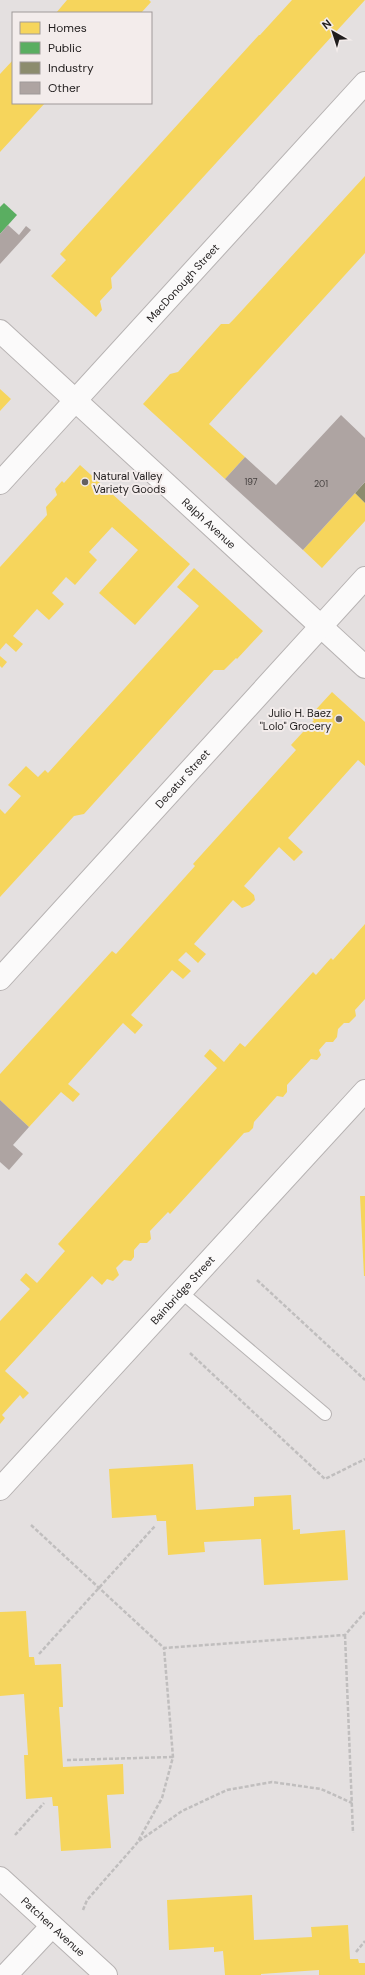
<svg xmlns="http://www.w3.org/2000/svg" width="365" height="1975" font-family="'DM Sans',sans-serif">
  <rect width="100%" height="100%" fill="#e4e0e0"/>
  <path fill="#f6d55c" d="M67,0h82l2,2 -10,11h-85z
    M292,0h73l-254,278 1,10 -12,13 2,9 -6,7 -45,-41 15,-16 -6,-6 199,-219h1z
    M13,60v43h32l-45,49v-78z
    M365,176v77l-156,171 36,33 -20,22 -82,-75 27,-30 8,-2 43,-48h8l5,-5z
    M0,389l11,10 -11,12z
    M80,465l110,99 -55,61 -36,-32 39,-43 -26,-23 -23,25 8,8 -22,25 -9,-8 -14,16 12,11 -15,16 -12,-11 -24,27 10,8 -7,8 -10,-9 -6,7v-83l47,-52 -1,-8 11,-12 -2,-6 7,-8 2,2z
    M355,493l10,10v18l-43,47 -19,-18z
    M194,568l69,63 -26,28 -1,-1 -12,12h-10l-130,144 -10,2 -74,81v-88l5,5 16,-18 -13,-11 18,-19 12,11 7,-7 3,3 135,-149 16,-18 -22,-19z
    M0,656l7,6 -5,6 -2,-2z
    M332,692l33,30v44l-7,-6 -70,78 15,14 -9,9 -15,-14 -35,39 10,9 1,5 -5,5 -8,3 -9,-8 -39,44 12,10 -8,9 -12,-11 -8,8 13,11 -8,8 -11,-9 -41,45 12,10 -8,9 -12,-11 -55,61 12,10 -7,8 -12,-10 -32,35 -29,-27v-26l112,-123 4,3 79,-88 -2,-2 103,-114 -5,-5 23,-25 -4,-4z
    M365,924v75l-10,11 1,6 -7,7h-5l-6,6 -1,8 -4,5h-7l-7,8 2,5 -4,5 -6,-1 -24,26v7l-4,5 -6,-1 -23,26 -1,6 -4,4 -5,1 -74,81 -2,-2 -18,19 1,8 -4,4h-7l-6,7v7l-3,4 -7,-1 -8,8 3,7 -6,6 -6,-2 -5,6 -10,-9 -87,95 24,22 -6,6 -3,-4 -18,20 3,3 -5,6v-103l30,-32 -10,-9 6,-7 11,10 28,-32 -7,-7 159,-176 -13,-12 6,-7 14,13 16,-19 5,4 68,-75 3,3 15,-17 2,2z
    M360,1196h5v80h-1z
    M193,1464l3,46 58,-4v-9l37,-2 2,35 7,-1v5l45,-4 3,50 -84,5 -3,-46 -57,3 1,10 -37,3 -2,-34h-9l-1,-6 -44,3 -3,-49z
    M26,1611l3,46h5l1,8 26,-1 2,43h-4l4,60 60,-3 1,30 -17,1 4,53 -50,3 -3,-45h-5l-1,-9 -26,2 -2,-44h4l-4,-61 -24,2v-84z
    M252,1895l2,45 58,-3 -1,-10 37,-2 2,34h8l1,4h6v12h-46v-5l-58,4v1h-36l-2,-24 -9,1v-5l-45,3 -2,-50z"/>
  <path fill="#5aae61" d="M4,203l13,12 -17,19v-27z"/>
  <path fill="#8c8c6e" d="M365,482v21l-10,-10z"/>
  <path fill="#aea4a2" d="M8,225l11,10 7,-9 5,4 -31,34v-30z
    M341,415l24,23v44l-62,68 -78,-71 20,-22 31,28z
    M0,1100l29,27 -16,18 10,9 -14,16 -9,-8z"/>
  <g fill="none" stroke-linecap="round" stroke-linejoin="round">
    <defs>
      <path id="service" d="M181,1292l144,122"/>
      <g id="minor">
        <path id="s1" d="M0,331l365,336"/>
        <path id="s2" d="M0,483l365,-400"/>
        <path id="s3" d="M0,979l365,-401"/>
        <path id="s4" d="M0,1489l365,-398"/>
        <path id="s5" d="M0,1878l106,97"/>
        <path d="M6,1975l46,-49"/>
      </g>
    </defs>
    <use href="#service" stroke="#b6b2b2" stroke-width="14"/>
    <use href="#minor" stroke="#b6b2b2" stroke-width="24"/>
    <path stroke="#c0bebe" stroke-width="2.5" stroke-dasharray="4 2" stroke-linecap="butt" d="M257,1280l108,100
      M190,1353l135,126 40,-20
      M31,1525l133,123 181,-13 20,-23
      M345,1635l8,198
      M39,1654l116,-128
      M67,1760l106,-3
      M15,1835l29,-32
      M139,1841l43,-30 45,-21 45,-8 49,7 31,14
      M83,1910l4,-10 50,-57 25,-45 11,-41 -9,-109
      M356,1952l9,-11"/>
    <use href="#service" stroke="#fbfafa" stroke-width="12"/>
    <use href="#minor" stroke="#fbfafa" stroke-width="22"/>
  </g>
  <g fill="#656161" stroke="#f3eceb" stroke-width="1.5">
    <circle cx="85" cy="482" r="4"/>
    <circle cx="339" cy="719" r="4"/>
  </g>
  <g text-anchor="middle" stroke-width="4" stroke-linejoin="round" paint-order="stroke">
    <g font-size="9" fill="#443f3e">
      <text x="251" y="485">197</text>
      <text x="321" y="487">201</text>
    </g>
    <g font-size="11" fill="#201d1d" stroke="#f3eceb">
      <text dy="4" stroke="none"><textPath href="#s2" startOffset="271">MacDonough Street</textPath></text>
      <text dy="4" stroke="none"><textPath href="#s1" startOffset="284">Ralph Avenue</textPath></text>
      <text dy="4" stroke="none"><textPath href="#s3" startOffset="271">Decatur Street</textPath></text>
      <text dy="4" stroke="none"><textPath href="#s4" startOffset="270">Bainbridge Street</textPath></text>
      <text dy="4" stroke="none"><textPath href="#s5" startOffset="72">Patchen Avenue</textPath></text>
    </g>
    <g font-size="11" fill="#201d1d" stroke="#f3eceb" text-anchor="start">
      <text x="93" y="480">Natural Valley<tspan x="93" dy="13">Variety Goods</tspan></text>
      <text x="331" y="717" text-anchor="end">Julio H. Baez<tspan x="331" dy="13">"Lolo" Grocery</tspan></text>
    </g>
  </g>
  <rect x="12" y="12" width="140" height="92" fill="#f3eceb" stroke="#9f9999"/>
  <rect x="20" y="22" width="20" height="12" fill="#f6d55c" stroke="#9f9999"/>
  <text x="48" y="32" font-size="12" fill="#201d1d">Homes</text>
  <rect x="20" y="42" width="20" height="12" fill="#5aae61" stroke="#9f9999"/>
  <text x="48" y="52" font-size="12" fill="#201d1d">Public</text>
  <rect x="20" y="62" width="20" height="12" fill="#8c8c6e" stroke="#9f9999"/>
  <text x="48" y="72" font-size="12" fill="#201d1d">Industry</text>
  <rect x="20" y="82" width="20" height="12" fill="#aea4a2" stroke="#9f9999"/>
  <text x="48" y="92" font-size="12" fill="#201d1d">Other</text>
  <g transform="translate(333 32) rotate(321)" stroke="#f3eceb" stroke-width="3" paint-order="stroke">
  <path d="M0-3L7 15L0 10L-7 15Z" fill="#201d1d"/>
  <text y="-6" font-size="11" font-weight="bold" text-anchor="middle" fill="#201d1d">N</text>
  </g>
</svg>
